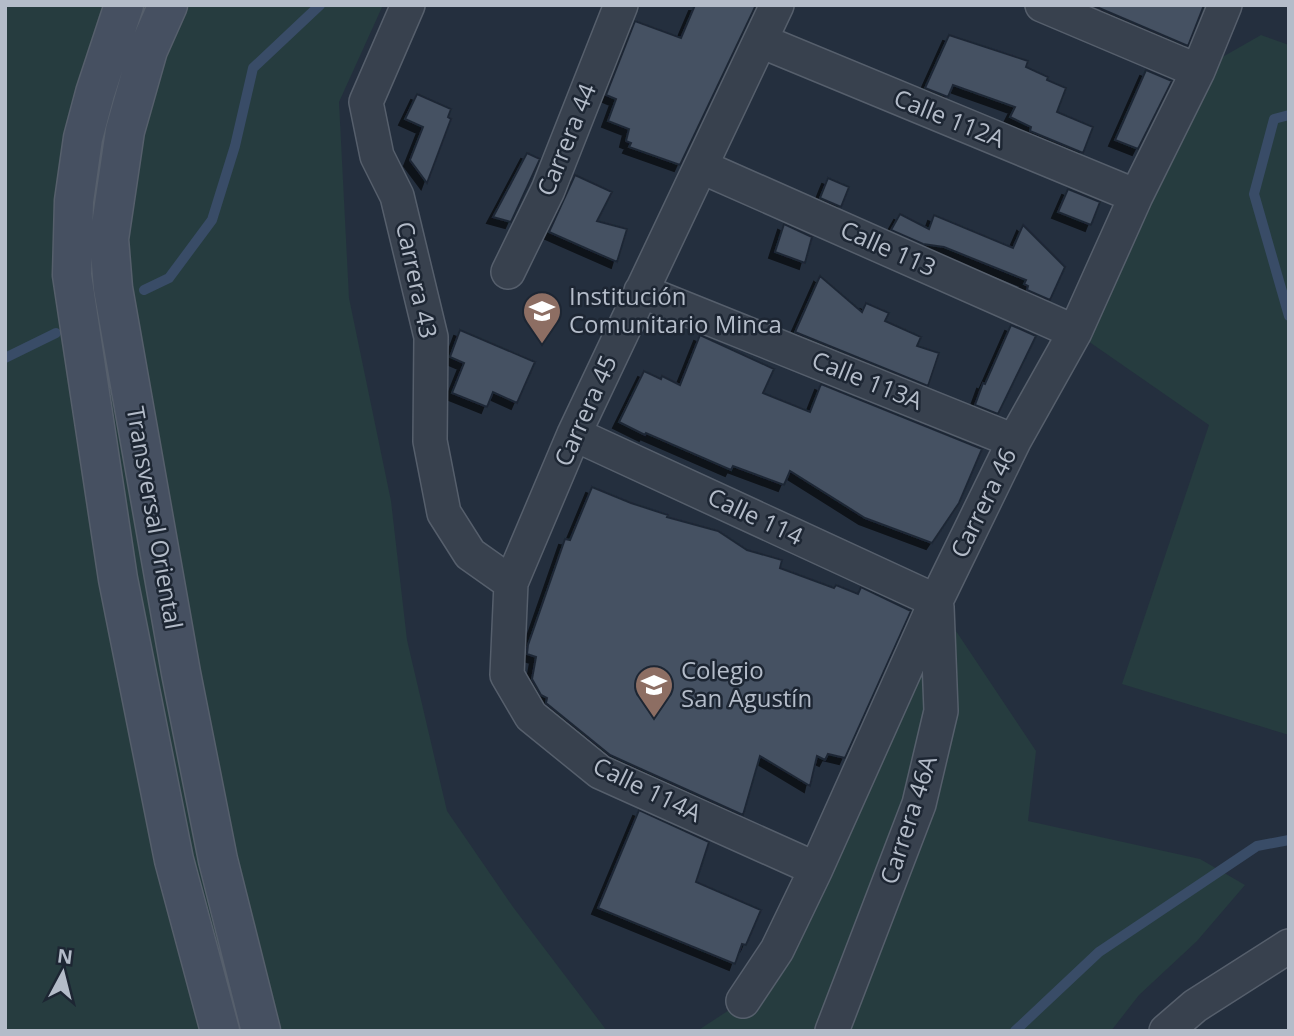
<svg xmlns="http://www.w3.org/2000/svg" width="1294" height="1036" font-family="'Open Sans',sans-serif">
  <defs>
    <filter id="shadow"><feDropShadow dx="-6" dy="6" stdDeviation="0" flood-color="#0009"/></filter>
  </defs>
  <rect width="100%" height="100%" fill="#242f3e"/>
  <path fill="#263c3f" d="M5,5h378l-44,97 10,196 42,203 16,139 40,171 66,96 94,124h-602z
    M1261,35l28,10v690l-167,-51 87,-259 -134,-93 123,-261z
    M936,601l100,150 -8,70 172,38 45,26 -48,56 -58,54 -28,36h-414l46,-30z"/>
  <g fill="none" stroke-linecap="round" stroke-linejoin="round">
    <path stroke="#394c67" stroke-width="10" d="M1289,115l-15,4 -20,75 35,122
      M144,290l25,-12 43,-58 23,-74 18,-78 67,-63
      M5,358l51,-25
      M1015,1031l84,-79 158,-106 32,-6"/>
  </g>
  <path fill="#455162" stroke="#1f2835" stroke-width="2" filter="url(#shadow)" d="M695,5h61l-76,160 -51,-18 2,-4 -5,-2 3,-12 -21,-8 8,-22 -10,-4 29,-74 46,17z
    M1092,5h112l-16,41z
    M949,35l79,26 -2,6 22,10 -1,3 19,8 -9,24 36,15 -10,26 -53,-22 1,-4 -21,-10 5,-10 -62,-22 -5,12 -23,-9z
    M1146,70l26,11 -34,68 -23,-9z
    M417,94l34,15 -3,8 3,2 -24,64 -17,-23 13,-33 -18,-8z
    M527,153l13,6 -29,63 -18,-5z
    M575,175l37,17 -15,29 30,8 -10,33 -68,-30z
    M828,178l21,9 -8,20 -21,-9z
    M1068,189l32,13 -9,23 -33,-13z
    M900,214l29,15 5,-14 79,33 10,-23 42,42 -15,33 -23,-10 1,-4 -4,-2 2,-4 -82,-33 -21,-3 -32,-14z
    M784,224l28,13 -7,26 -30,-11z
    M820,276l42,36 4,-9 23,10 -4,8 36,16 -4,9 22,7 -11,33 -133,-54z
    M1011,325l25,11 -38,78 -23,-9 8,-22 2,1z
    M460,330l75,32 -18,41 -24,-11 -6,15 -35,-14 12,-30 -14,-6z
    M700,335l74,34 -11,24 47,19 11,-28 161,65 -23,54 -27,40 -67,-25 -75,-47 -6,14 -51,-19 -2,4 -85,-37 -1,2 -26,-13 25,-51 17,8 1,-3 18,9z
    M592,487l39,16 37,12 -1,2 51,14 29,19 35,10 -2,8 54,20 2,-3 22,9 3,-7 50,24 -66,147 -17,-4 -3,6 -8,-4 -7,30 -50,-30 -17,59 -133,-60 -64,-52 1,-5 -6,-3 -9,-16 4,-22 -9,-3 1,-9 37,-106 5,1z
    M639,810l70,32 -13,40 65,28 -15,35 -4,-1 -7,20 -137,-56z"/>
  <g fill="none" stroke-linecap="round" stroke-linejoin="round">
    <defs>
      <path id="street" d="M408,5l-42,97 11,54 20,40 34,141 -1,104 14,72 26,41 41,29
        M777,5l-203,429 -63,149 -4,92 24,41 69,56 216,97
        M1042,5l156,66
        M761,41l375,155
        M702,167l373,165
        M508,272l40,-82 73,-185
        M641,291l373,150
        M574,434l362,167
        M743,1001l34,-51 39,-81 120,-268 78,-160 61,-109 61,-136 62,-125 27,-66
        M832,1031l87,-227 22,-93 -4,-104
        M1166,1031l29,-25 94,-60"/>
      <path id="secondary" d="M124,5l-29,88 -12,45 -9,63 -2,74 46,304 56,281 46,171
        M168,5l-20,45 -23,81 -16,108 4,49 68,385 37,187 43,171"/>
    </defs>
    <use href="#street" stroke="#565f6c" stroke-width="36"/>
    <use href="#secondary" stroke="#565f6c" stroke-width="41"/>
    <use href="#street" stroke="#38414e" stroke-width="33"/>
    <use href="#secondary" stroke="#465061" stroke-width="38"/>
  </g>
  <defs>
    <symbol id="school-pin" viewBox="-11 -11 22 30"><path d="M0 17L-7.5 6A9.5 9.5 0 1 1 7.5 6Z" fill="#8d6e63" stroke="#1d2633"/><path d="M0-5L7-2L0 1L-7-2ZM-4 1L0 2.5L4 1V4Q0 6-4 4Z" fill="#fff"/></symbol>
  </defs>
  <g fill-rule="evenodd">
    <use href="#school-pin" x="520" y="289" width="44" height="60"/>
    <use href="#school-pin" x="632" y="663" width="44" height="60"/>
  </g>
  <g text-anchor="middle" stroke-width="5" stroke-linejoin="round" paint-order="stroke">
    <g font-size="24" fill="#b4bcc9" stroke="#1d2633">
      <text transform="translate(949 119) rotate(22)" y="8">Calle 112A</text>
      <text transform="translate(567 140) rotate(-68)" y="8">Carrera 44</text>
      <text transform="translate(888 249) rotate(24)" y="8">Calle 113</text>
      <text transform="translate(416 280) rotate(78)" y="8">Carrera 43</text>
      <text transform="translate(867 381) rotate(22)" y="8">Calle 113A</text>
      <text transform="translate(586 411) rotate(-66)" y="8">Carrera 45</text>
      <text transform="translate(984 503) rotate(-64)" y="8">Carrera 46</text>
      <text transform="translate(755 517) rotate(25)" y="8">Calle 114</text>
      <text transform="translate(154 518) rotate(80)" y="8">Transversal Oriental</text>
      <text transform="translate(647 790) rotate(26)" y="8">Calle 114A</text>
      <text transform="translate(909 820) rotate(-72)" y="8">Carrera 46A</text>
    </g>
    <g font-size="24" fill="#b4bcc9" stroke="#1d2633" text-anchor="start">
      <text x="569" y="305">Institución<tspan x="569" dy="28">Comunitario Minca</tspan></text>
      <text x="681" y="679">Colegio<tspan x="681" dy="28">San Agustín</tspan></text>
    </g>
  </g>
  <rect width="1294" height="1036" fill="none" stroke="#b4bcc9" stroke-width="14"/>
  <g transform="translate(63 973) rotate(7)" stroke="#1d2633" stroke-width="5" paint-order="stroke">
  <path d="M0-5L12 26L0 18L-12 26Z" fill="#b4bcc9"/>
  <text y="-10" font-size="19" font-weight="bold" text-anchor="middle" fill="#b4bcc9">N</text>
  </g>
</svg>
